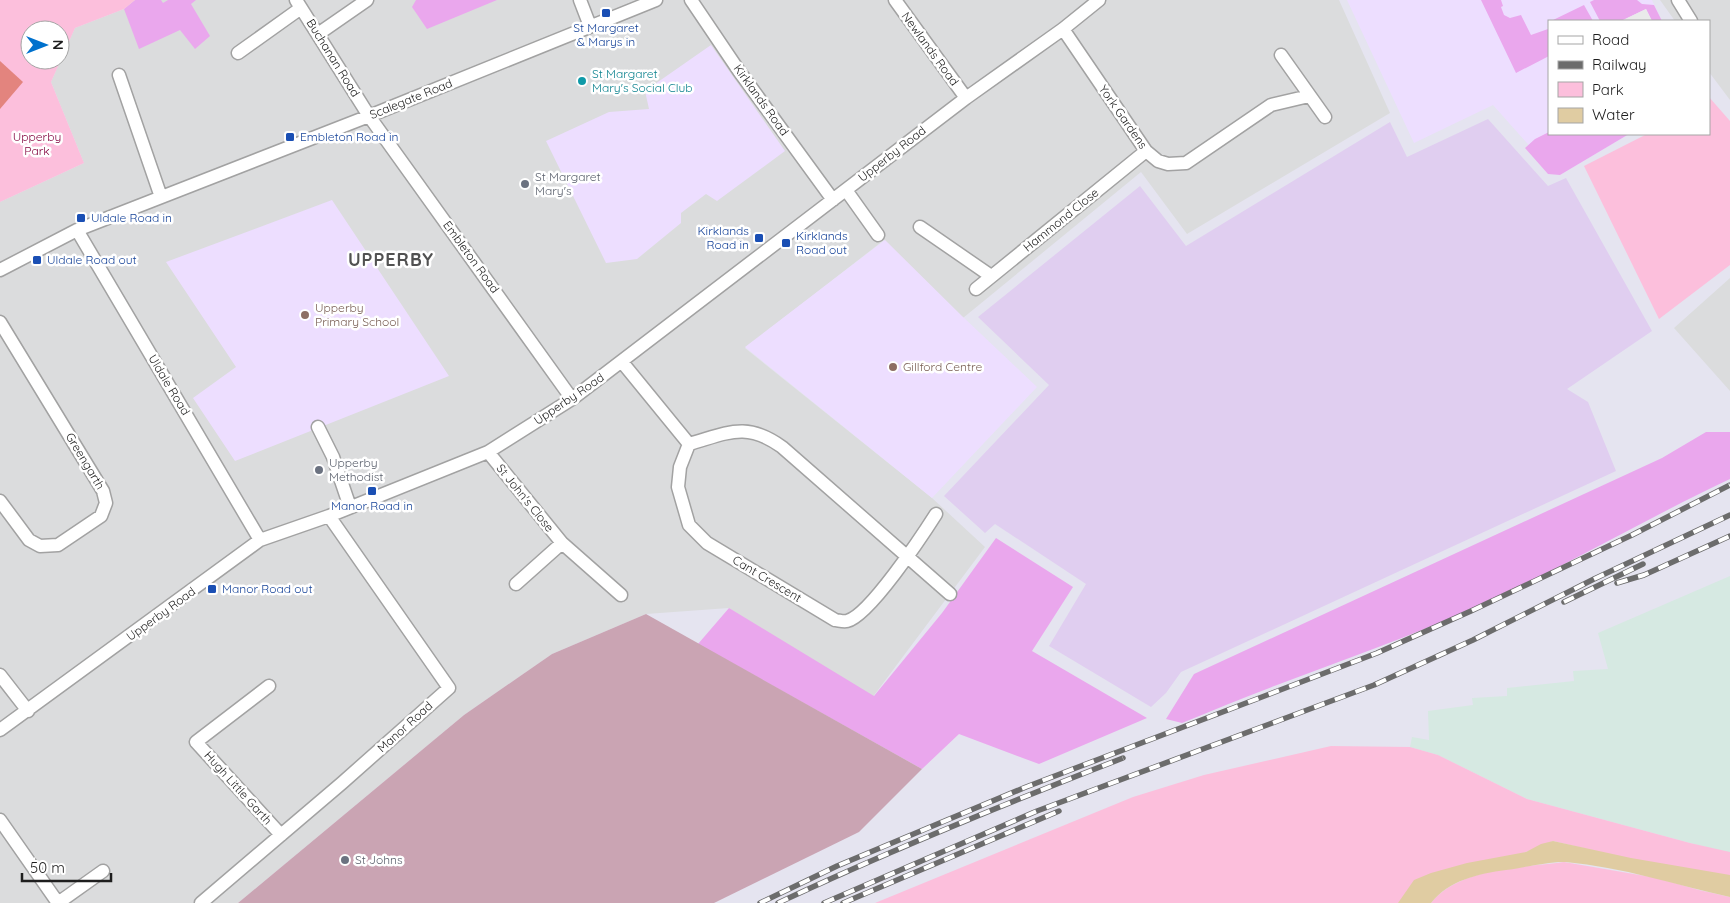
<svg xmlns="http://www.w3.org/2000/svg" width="1730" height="903" font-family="Quicksand,sans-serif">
  <rect width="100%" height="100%" fill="#e5e4f0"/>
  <path fill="#dbdcdd" d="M135,0h1204l51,113 -203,121 -46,-62 -178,146 -79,-78 -139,108 187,150 53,49 -119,159 -137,-98 -83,6 -94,40 -88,61 -226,188h-238v-701l84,-39 -33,-81 24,-54 49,-19z
    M1660,0h70v100l-21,-28v-51h-34z
    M1730,278v113l-56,-63z"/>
  <path fill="#d6e9e2" d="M1730,576v277l-40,-10 -163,-44 -89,-44 -28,-8 2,-10 17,3 -1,-29 45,-6 -1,-7 35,-2v-8l67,-7 -1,-10 35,-2 -10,-36z"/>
  <path fill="#eddeff" d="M1347,0h305l10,21h-113v113h80l-69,41 -8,-4 -59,-66 -79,38z
    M711,45l74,106 -68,50 -11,-7 -25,19v10l-44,36 -31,4 -60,-122 63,-29 40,-3 -4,-18z
    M332,200l117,176 -214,85 -42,-63 43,-31 -70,-105z
    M885,240l77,76 75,71 -105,111 -187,-151z"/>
  <path fill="#e0cef0" d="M1488,119l60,67 18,-8 86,153 -85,58 21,13 28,69 -435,201 -15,21 -15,14 -102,-61 37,-62 -91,-60 -10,9 -41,-37 105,-111 -71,-68 162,-131 46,60 204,-124 17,35z"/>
  <path fill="#eaa7ed" d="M135,0h26l2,3 5,-3h28l-5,4 19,32 -15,13 -15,-19 -41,19 -15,-40z
    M416,0h81l-70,29 -15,-22z
    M1481,0h20l2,6 -2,1 3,8 6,3 11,-3 10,20 17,-6 1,27 -33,17z
    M1594,0h43l5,4 12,1 8,16h-10l-6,-12 -25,12h-21l-10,-19z
    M1584,5l9,16h-42z
    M1549,132v2h80l-69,41 -12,-1 -23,-26 10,-9z
    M1706,432h24v47c-87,41 -169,90 -256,129 -65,29 -131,52 -197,77 -32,12 -64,25 -95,38l-16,-4 28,-45 468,-216z
    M996,538l77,49 -41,64 115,67 -108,46 -80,-30 -37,35 -224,-125 31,-36 145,88 68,-83z"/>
  <path fill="#caa4b3" d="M646,614l276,155 -63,63 -145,71h-476l226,-188 88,-61z"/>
  <path fill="#fcbfdc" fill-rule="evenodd" d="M0,0h135l-11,9 -49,19 -24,54 33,81 -84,39zM30,30h30v30h-30z
    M1709,97l21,24v144l-71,54 -75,-153 63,-32h62z
    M1331,746l79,1 28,8 89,44 163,44 40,9v30l-177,-41 -153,62h-525l258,-106 71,-22z
    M1564,862l93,16 42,12 31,7v6h-299c29,-36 91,-35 133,-41z"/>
  <path fill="#e3847e" d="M0,61l23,21 -23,27z"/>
  <path fill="#eaeaea" d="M1646,9l6,12h-31z"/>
  <path fill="#e0cca2" d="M1553,841l78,17 99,17v22c-54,-12 -108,-30 -164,-35 -16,-1 -43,6 -60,8 -28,4 -57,10 -75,33h-33l16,-23 17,-7 36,-10 59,-11 15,-8z"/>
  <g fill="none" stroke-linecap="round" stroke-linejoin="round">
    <defs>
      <path id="minor" d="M296,0l73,116 203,283
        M580,0l10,26
        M691,0l48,71 94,129
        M895,0l71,98
        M1678,0l13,21
        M1063,29l83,122 12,10 10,3 18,-1 85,-58 38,-9
        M318,34l49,-34
        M238,53l63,-45
        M1281,55l44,62
        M119,75l42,122
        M846,190l32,45
        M920,227l71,49
        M77,230l183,310
        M0,270l77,-40 292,-114 287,-116
        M976,289l170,-138
        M0,322l103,169 3,12 -5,13 -43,29 -18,1 -11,-6 -29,-39
        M622,362l67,82
        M318,427l15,30 17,50
        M689,444l-9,23 -2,20 11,38 18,18 128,77c3,0 8,2 12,1 22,-5 75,-85 89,-107
        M689,444c39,-11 57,-23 93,3l168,147
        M488,452l74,91 59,52
        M516,584l46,-41
        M0,675l28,36
        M269,686l-73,56 85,93
        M0,730l260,-190 69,-24 159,-64 84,-53 394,-301 97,-69 36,-29
        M0,820l58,83
        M58,903l45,-32
        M201,903l141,-120 107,-95 -120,-172"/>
    </defs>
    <use href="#minor" stroke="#a2a2a2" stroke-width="15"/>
    <use href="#minor" stroke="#fff" stroke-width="12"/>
    <defs>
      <path id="rail" d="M1617,583l27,-8 86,-39
        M1564,602l79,-38
        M760,903l77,-37 189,-79 351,-134 94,-42 161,-76 98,-50
        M778,903c113,-53 229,-100 345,-145
        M824,903l213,-92 337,-126 99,-45 121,-61 136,-64
        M843,903l216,-92"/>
    </defs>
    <use href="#rail" stroke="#6c6c6c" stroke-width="5.5"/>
    <use href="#rail" stroke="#fff" stroke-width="4" stroke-dasharray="11" stroke-linecap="butt"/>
  </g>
  <g fill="#1a4fb4" stroke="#fff" stroke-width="2">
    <rect x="601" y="8" width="10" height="10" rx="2.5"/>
    <rect x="285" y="132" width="10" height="10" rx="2.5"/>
    <rect x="76" y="213" width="10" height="10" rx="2.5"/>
    <rect x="754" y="233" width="10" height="10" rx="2.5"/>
    <rect x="781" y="238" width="10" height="10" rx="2.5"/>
    <rect x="32" y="255" width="10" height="10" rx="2.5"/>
    <rect x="367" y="486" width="10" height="10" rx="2.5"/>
    <rect x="207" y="584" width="10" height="10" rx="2.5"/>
  </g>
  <circle fill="#0f9aa8" stroke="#fff" stroke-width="2" cx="582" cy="81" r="5"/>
  <g fill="#6b7280" stroke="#fff" stroke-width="2">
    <circle cx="525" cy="184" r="5"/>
    <circle cx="319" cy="470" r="5"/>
    <circle cx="345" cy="860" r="5"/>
  </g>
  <g fill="#8d6e63" stroke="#fff" stroke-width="2">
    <circle cx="305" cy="315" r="5"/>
    <circle cx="893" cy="367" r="5"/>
  </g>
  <g text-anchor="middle" stroke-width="5" stroke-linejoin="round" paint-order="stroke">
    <g font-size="12" fill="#164399" stroke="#fff" text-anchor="start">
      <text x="606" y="32" text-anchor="middle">St Margaret<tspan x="606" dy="14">&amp; Marys in</tspan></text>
      <text x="300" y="141">Embleton Road in</text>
      <text x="91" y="222">Uldale Road in</text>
      <text x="749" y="235" text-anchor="end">Kirklands<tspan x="749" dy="14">Road in</tspan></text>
      <text x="796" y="240">Kirklands<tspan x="796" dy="14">Road out</tspan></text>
      <text x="47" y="264">Uldale Road out</text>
      <text x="372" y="510" text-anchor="middle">Manor Road in</text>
      <text x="222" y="593">Manor Road out</text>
    </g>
    <g font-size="12" fill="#1e1e1e" stroke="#fff">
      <text transform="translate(930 49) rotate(54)" y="4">Newlands Road</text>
      <text transform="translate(333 58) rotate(58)" y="4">Buchanan Road</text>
      <text transform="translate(411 99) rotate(-22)" y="4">Scalegate Road</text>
      <text transform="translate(761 100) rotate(54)" y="4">Kirklands Road</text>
      <text transform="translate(1123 117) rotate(55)" y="4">York Gardens</text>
      <text transform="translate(892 154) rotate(-38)" y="4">Upperby Road</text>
      <text transform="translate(1061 220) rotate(-39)" y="4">Hammond Close</text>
      <text transform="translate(471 257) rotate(54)" y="4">Embleton Road</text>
      <text transform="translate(169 385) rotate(59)" y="4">Uldale Road</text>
      <text transform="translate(569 399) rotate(-34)" y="4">Upperby Road</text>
      <text transform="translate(85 461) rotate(59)" y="4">Greengarth</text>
      <text transform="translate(525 498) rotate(51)" y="4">St John's Close</text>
      <text transform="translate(767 579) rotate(31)" y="4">Cant Crescent</text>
      <text transform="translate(161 614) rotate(-36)" y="4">Upperby Road</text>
      <text transform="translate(405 727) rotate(-42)" y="4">Manor Road</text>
      <text transform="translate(238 788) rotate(48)" y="4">Hugh Little Garth</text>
    </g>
    <g font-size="12" fill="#0d838f" stroke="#fff" text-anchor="start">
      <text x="592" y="78">St Margaret<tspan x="592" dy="14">Mary's Social Club</tspan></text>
    </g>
    <g font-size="12" fill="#830640" stroke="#fff">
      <text x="37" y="141">Upperby<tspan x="37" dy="14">Park</tspan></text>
    </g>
    <g font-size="12" fill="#5b616d" stroke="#fff" text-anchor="start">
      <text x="535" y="181">St Margaret<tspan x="535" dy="14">Mary's</tspan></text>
      <text x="329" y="467">Upperby<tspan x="329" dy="14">Methodist</tspan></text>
      <text x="355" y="864">St Johns</text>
    </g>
    <g font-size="12" fill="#785e54" stroke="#fff" text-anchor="start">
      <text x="315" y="312">Upperby<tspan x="315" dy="14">Primary School</tspan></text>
      <text x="903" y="371">Gillford Centre</text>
    </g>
    <g font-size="18" font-weight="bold" letter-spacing="1" fill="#515151" stroke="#fff">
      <text x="391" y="266">UPPERBY</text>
    </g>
  </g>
  <rect x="1548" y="20" width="162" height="115" fill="#ffffff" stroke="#a5a5a5"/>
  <rect x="1558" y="36" width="25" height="8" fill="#ffffff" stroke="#a5a5a5"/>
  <text x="1592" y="45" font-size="15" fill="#1e1e1e">Road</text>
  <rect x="1558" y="61" width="25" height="8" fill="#6c6c6c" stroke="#a5a5a5"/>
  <text x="1592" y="70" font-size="15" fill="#1e1e1e">Railway</text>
  <rect x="1558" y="82" width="25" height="15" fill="#fcbfdc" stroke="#a5a5a5"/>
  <text x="1592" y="95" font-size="15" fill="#1e1e1e">Park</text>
  <rect x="1558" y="108" width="25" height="15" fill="#e0cca2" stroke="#a5a5a5"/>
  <text x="1592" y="120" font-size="15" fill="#1e1e1e">Water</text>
  <g transform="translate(45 45) rotate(90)"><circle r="24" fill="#ffffff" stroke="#a5a5a5"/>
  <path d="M0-4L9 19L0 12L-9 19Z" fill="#0071cd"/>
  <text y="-8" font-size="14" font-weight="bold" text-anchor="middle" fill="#1e1e1e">N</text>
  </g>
  <path d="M22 873v8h89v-8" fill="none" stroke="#1e1e1e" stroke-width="2.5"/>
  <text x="30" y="873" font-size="15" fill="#1e1e1e" stroke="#ffffff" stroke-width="4" paint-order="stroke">50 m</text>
</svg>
